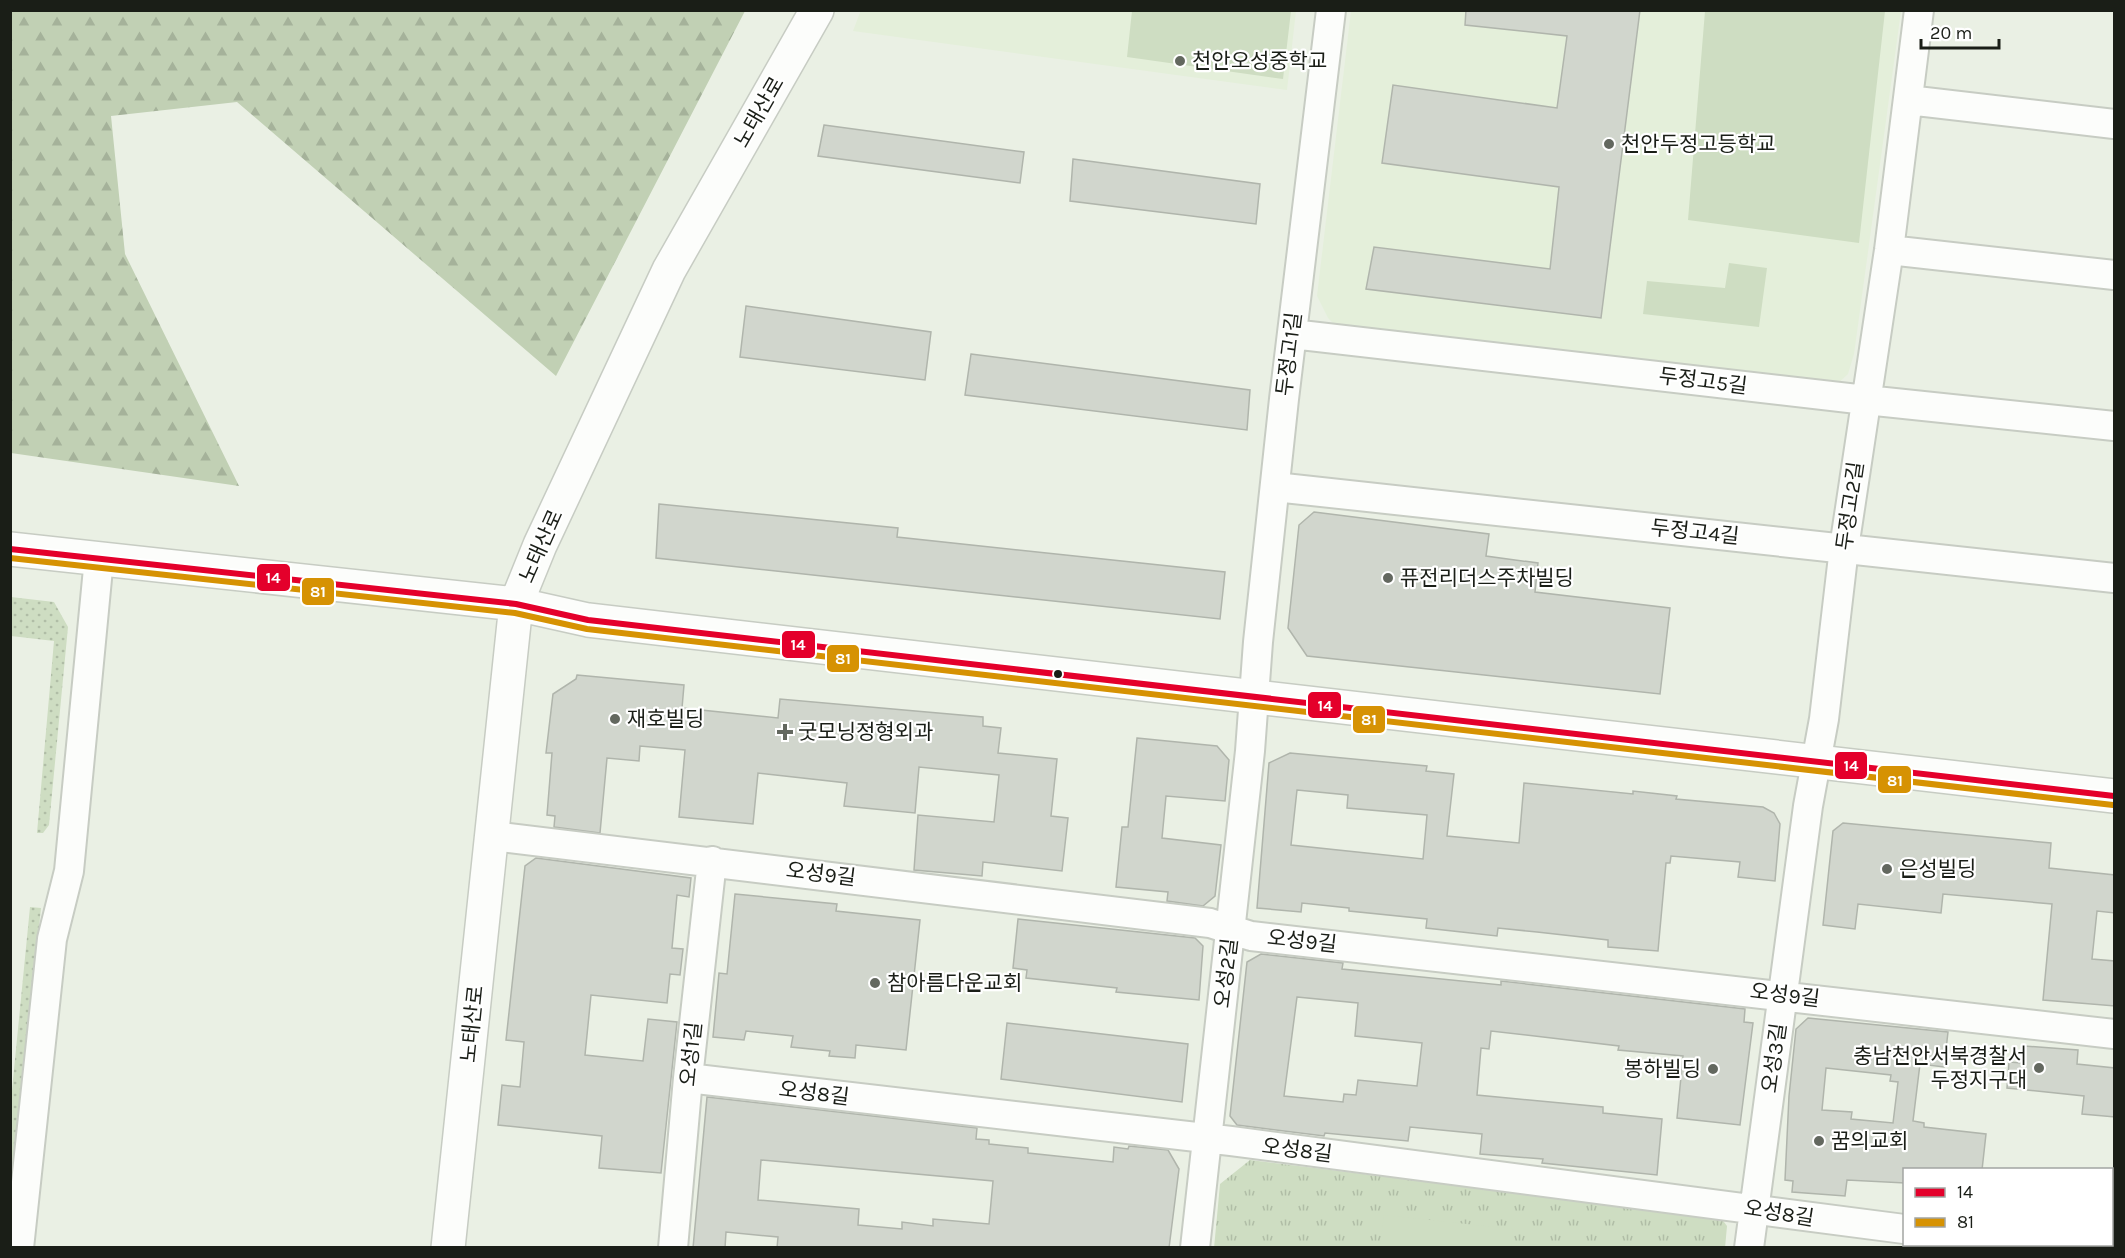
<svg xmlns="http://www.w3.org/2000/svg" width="2125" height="1258" font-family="Karla,'Noto Sans KR',sans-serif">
  <defs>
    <pattern id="grass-dots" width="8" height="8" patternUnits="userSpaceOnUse" patternTransform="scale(1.5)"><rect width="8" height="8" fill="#ceddc2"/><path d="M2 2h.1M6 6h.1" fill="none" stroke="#b0bda6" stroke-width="1.8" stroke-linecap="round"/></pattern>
    <pattern id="forest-firs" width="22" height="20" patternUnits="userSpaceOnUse" patternTransform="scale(1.5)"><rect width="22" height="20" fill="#c1d0b4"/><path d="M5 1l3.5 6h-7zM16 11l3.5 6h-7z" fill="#a5b29a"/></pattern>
    <pattern id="park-tufts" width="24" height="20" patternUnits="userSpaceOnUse" patternTransform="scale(1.5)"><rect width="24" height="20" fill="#ceddc2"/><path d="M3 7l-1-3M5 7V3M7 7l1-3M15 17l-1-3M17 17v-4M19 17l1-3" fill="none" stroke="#b0bda6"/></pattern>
  </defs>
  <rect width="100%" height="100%" fill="#eaf0e4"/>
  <path fill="#e4efda" d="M861,10l435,1 -9,79 -434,-59z
    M1351,11h550l-47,343 -6,20 -14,13 -493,-56 -13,-13 -11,-22z"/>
  <path fill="url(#grass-dots)" d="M11,597l43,5 14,25 -19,198 -6,8h-6l17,-192 -43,-5z
    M30,907l11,1 -30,291v-99z"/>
  <path fill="url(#forest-firs)" d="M11,10h734v1l-189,365 -319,-274 -126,14 14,138 114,232 -228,-33z"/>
  <path fill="url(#park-tufts)" d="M1250,1160l471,58 6,8 -2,22h-511l6,-64z"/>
  <path fill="#ceddc2" d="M1132,11h159l-8,68 -156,-22z
    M1705,11h180l-26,232 -171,-23z
    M1729,263l38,5 -8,59 -116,-13 4,-33 78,7z
    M1384,1215l129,14 -2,18h-131z"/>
  <path fill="#d1d6cd" stroke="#b0b5ac" stroke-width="1.5" fill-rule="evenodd" d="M1466,10h174l-39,308 -235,-29 8,-42 176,22 9,-82 -177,-24 11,-78 164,23 10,-72 -102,-11z
    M824,125l200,27 -4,31 -202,-27z
    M1073,159l187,25 -4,40 -186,-23z
    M746,306l185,26 -6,48 -185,-23z
    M971,354l279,36 -3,40 -282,-35z
    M659,504l239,24 -1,9 328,35 -5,47 -564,-61z
    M1314,512l175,22 -3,22 52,7 -3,29 135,16 -10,86 -353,-38 -19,-28 11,-103z
    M577,675l107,10 -2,23 96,10 2,-19 203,18v9l18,2 -3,25 59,6 -6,57 17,2 -6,53 -79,-9 -1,14 -68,-6 4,-55 76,7 5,-47 -80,-8 -4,46 -71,-7 3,-23 -89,-10 -5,51 -74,-7 6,-67 -45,-4 -1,15 -32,-3 -7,75 -46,-6 1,-11 -8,-1 5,-62h-6l7,-59 23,-15z
    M1137,738l80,8 12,14 -4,41 -59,-5 -4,42 59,7 -6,51 -12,10 -36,-5 1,-9 -52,-5 6,-60h6z
    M1290,753l137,13 -1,5 28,3 -7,62 72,7 5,-60 109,11v-3l44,5 -1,3 87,8 11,6 6,11 -5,57 -37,-4 2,-15 -69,-6 -1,7h-4l-8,88 -50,-4v-7l-71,-8 -39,-4 -1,8 -71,-8 1,-9 -78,-8v-3l-47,-5 -1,9 -44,-4 12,-145zM1297,790l51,5 -1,13 80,7 -4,44 -132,-14z
    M1843,823l208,20 -2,25 66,7v38l-18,-2 -5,48 23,2v45l-72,-6 9,-96 -109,-10 -2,19 -83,-9 -3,25 -32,-4 10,-94z
    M536,858l155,20 -2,19 -12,-2 -5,53 11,1 -3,26 -10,-1 -3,29 -76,-8 -6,60 58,6 5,-42 29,3 -16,151 -62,-5 3,-32 -104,-11 4,-40 18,2 4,-45 -18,-2 19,-174z
    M735,894l102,10 -1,7 84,9 -14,130 -50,-5 -1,13 -26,-2 1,-5 -39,-4 2,-11 -47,-5 -2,9 -31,-3 6,-64 8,1z
    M1018,919l177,19 8,8 -4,54 -83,-8 1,-4 -91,-10 1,-8 -14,-2z
    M1261,954l82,9 -1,6 159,16v-4l244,28 -1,13 9,1 -13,102 -63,-7 6,-62 -65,-6 1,-4 -128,-15 -2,18 -8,-1 -4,47 126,12v6l59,6 -5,56 -115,-12 1,-4 -63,-5 2,-20 -72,-7 -2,14 -83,-8 -1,3 -87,-11 -7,-9 17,-154zM1297,997l61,6 -3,33 67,7 -5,43 -59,-6 -2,15 -12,-1 -1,8 -59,-6z
    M1808,1018l140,14 -4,35 -24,-3 -7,57 11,2v4l62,7 -4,36h-77v13l-58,-3 -2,16 -53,-4 1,-11 -8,-1 4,-84 7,-67zM1826,1068l65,7 -1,6 8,1 -5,41 -42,-4 1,-7 -30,-2z
    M1007,1023l181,21 -6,58 -181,-23z
    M2024,1046l54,4 -1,14 38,4v49l-33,-3 2,-18 -77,-8 2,-26 13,1z
    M707,1097l270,31 -1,11 13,1v4l39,4v5l85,9 1,-15 14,2 1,-3 39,4 11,19 -10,79h-392l1,-11 -52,-5 -1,16h-32zM761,1160l232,21 -4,43 -56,-5v7l-31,-4v7l-44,-4 1,-16 -101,-9z"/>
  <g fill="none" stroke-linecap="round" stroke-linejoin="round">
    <defs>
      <path id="street" d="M1908,100l206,24
        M1889,250l225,25
        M1292,334l574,66 248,26
        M1275,487l839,91
        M492,836l718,87 41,13 863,98
        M688,1078l543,63 673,88
        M2033,1244l26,4
        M19,1248l33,-309 17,-68 30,-313
        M673,1248l15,-170 24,-217
        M1195,1248l55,-497 8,-109 26,-243 47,-389
        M1749,1248l59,-442 16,-87 20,-171 45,-298 30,-240"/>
      <path id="secondary" d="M10,549l506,55 72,16 1526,176
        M448,1248l68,-644 24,-59 129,-275 148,-260"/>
    </defs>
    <use href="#street" stroke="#c7ccc3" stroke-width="32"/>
    <use href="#secondary" stroke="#c7ccc3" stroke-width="36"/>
    <use href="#street" stroke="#fcfdfb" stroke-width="28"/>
    <use href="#secondary" stroke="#fcfdfb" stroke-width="33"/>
    <defs>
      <path id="bus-1" d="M10,549l506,55 72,16 1526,176"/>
      <path id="bus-2" d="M10,558l505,55 72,16 1526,176"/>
    </defs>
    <use href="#bus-1" stroke="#fff" stroke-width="10"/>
    <use href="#bus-2" stroke="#fff" stroke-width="10"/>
    <use href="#bus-1" stroke="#e4002b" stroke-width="6"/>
    <use href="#bus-2" stroke="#d69203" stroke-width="6"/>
  </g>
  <g fill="#63685f" stroke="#fff" stroke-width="2">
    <circle cx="1180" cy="61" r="6"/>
    <circle cx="1609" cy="144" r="6"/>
    <circle cx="1388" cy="578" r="6"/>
    <circle cx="615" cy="719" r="6"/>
    <path d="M782 723h6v6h6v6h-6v6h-6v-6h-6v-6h6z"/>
    <circle cx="1887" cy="869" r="6"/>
    <circle cx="875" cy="983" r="6"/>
    <circle cx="2039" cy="1068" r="6"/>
    <circle cx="1713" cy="1069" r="6"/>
    <circle cx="1819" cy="1141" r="6"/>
  </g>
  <circle fill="#1a1e17" stroke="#fff" stroke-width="2" cx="1058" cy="674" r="5"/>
  <g text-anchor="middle" stroke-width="4.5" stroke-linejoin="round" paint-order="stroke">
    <g font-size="21" fill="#1a1e17" stroke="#fff" text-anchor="start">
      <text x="1192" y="68">천안오성중학교</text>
      <text x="1621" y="151">천안두정고등학교</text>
      <text x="1400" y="585">퓨전리더스주차빌딩</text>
      <text x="627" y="726">재호빌딩</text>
      <text x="798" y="739">굿모닝정형외과</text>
      <text x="1899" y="876">은성빌딩</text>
      <text x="887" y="990">참아름다운교회</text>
      <text x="2027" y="1063" text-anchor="end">충남천안서북경찰서<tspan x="2027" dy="24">두정지구대</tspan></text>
      <text x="1701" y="1076" text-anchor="end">봉하빌딩</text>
      <text x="1831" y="1148">꿈의교회</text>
    </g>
    <g font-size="21" fill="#1a1e17" stroke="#fff">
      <text transform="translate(759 112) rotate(-60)" y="7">노태산로</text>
      <text transform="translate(1289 354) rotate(-83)" y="7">두정고1길</text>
      <text transform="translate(1703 381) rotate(7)" y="7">두정고5길</text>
      <text transform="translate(1850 506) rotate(-82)" y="7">두정고2길</text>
      <text transform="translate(1695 532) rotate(6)" y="7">두정고4길</text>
      <text transform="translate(541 546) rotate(-66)" y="7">노태산로</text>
      <text transform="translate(821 874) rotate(7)" y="7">오성9길</text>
      <text transform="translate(1302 941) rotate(6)" y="7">오성9길</text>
      <text transform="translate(1226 973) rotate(-83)" y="7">오성2길</text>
      <text transform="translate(1785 995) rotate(7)" y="7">오성9길</text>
      <text transform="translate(472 1024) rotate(-84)" y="7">노태산로</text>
      <text transform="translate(691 1054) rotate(-84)" y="7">오성1길</text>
      <text transform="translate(1774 1058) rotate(-82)" y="7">오성3길</text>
      <text transform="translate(814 1093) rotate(7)" y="7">오성8길</text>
      <text transform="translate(1297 1150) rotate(7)" y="7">오성8길</text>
      <text transform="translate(1779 1213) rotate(9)" y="7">오성8길</text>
    </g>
  </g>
  <g stroke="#fff" stroke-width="2">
    <rect x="256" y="563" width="35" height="29" rx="6" fill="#e4002b"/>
    <rect x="301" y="577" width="34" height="29" rx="6" fill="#d69203"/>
    <rect x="781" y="630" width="35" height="29" rx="6" fill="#e4002b"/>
    <rect x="826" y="644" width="34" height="29" rx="6" fill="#d69203"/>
    <rect x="1307" y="691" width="35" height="28" rx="6" fill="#e4002b"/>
    <rect x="1352" y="705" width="34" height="29" rx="6" fill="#d69203"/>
    <rect x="1834" y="751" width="34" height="29" rx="6" fill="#e4002b"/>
    <rect x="1877" y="765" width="35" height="29" rx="6" fill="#d69203"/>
  </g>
  <g font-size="16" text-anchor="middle" font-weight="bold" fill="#fff">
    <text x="273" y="583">14</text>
    <text x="318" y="597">81</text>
    <text x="798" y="650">14</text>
    <text x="843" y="664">81</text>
    <text x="1325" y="711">14</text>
    <text x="1369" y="725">81</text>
    <text x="1851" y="771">14</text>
    <text x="1895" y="786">81</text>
  </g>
  <rect width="2125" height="1258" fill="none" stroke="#1a1e17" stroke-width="24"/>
  <rect x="1903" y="1168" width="210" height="78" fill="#ffffff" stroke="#a3a5a2" stroke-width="1.5"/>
  <rect x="1915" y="1188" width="30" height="9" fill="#e4002b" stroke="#a3a5a2" stroke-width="1.5"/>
  <text x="1957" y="1198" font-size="18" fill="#1a1e17">14</text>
  <rect x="1915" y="1218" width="30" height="9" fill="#d69203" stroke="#a3a5a2" stroke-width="1.5"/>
  <text x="1957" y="1228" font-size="18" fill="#1a1e17">81</text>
  <path d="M1921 39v9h78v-9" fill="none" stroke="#1a1e17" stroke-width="3"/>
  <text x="1930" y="39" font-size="18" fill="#1a1e17" stroke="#ffffff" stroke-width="4.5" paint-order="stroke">20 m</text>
</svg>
